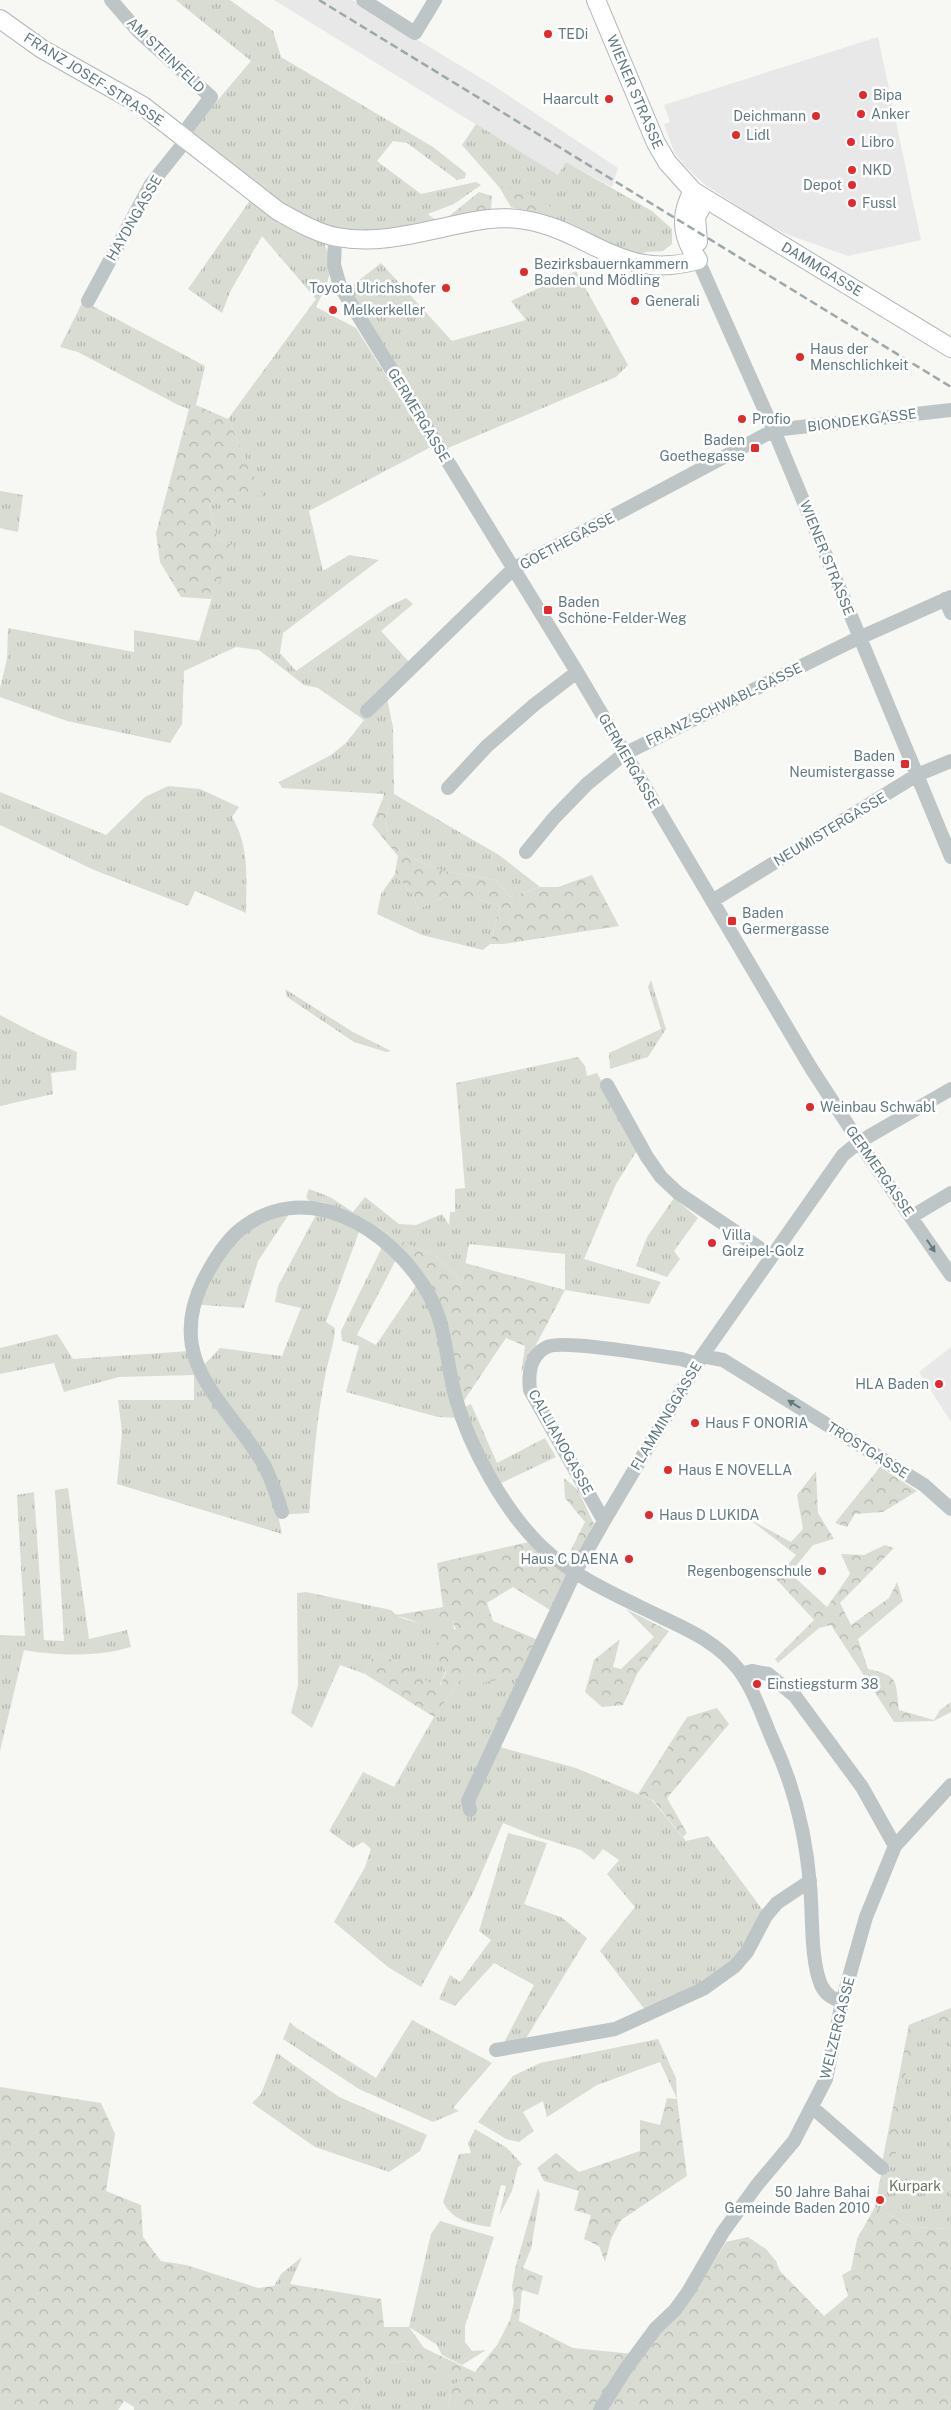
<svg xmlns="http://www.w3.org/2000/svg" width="951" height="2410" font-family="'Public Sans',sans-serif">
  <defs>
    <pattern id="grass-tufts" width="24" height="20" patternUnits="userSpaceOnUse" patternTransform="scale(1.25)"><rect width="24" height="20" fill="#d9dcd3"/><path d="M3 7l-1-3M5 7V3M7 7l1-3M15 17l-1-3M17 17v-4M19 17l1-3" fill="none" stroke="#b3b7b0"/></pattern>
    <pattern id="forest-crowns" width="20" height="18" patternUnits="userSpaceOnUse" patternTransform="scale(1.25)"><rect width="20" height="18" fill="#d9dcd3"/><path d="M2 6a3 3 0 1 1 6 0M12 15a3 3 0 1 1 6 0" fill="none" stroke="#b3b7b0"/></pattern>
  </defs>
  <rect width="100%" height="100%" fill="#f7f7f4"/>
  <path fill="#e8e8e8" d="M274,0h78l142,86 124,82 -6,19 -46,-25 -8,13z
    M878,37l43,203 -73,16 -62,-22 -24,-12 -58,-38 -19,-18 -11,-14 -10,-28 6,-2 -6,-17z
    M951,1347v75l-32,-50z"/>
  <path fill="url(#grass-tufts)" d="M176,0h54l43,31 8,26 152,90 33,26 -1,5 -8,2 -50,-37 -14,-2 -16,20 44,33 55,-12 5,3 -27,19 -26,10 11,9c-28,2 -59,9 -88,8 -56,-3 -118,-64 -162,-97l62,-73z
    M476,124l82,51 8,-13 86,49 20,18v15l-9,7 -16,1 -16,4 -75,-33 -38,-36h-19l-37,-42z
    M251,199l72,41c13,31 6,40 -7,67l40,21 75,119 -122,64 14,60 26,-16 30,5 -96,73 -3,20 16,18 93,-65 17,-8 7,6 -32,27 29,32 -25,26 8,38 1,67 105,61 41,32 -30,10 -15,-17 -56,-10 -36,-16 -14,-17 -4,-15 5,-19 -7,-5 1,-4 -102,-6 -3,-6 52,-27 15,-12 18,-23 -46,-32 -14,-3 -45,-35 -23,-3 -52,24 -2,53 -12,19 -103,-22 -67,-24v-9l7,-29 1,-31 126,24v-22l65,11 16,-54 22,-40 -20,-8 -8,-35 9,-9h44l-34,-76 88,-120 -54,-63 -32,56 -8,21 -34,-24z
    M381,263l71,78 74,-21 -15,-19 65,-30 52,94 -12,12 -168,71 -100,-159z
    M83,301l122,65 -9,39 -7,4 -11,-4 -100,-53 -18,-5z
    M0,491l23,4 -5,37 -18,-4z
    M168,786l32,3 39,18 -7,10c18,29 14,63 14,96l-51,-22 -7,15 -94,-36 -94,-45v-33l106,43 39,-38z
    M395,874l17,20 6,15 28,-13 33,4 21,6 -10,38 -7,6 -61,-15 -45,-21 4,-20z
    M651,980l15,49 -18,28 -38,12 -1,-16 52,-24 -13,-42z
    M285,989l68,43 38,19 -5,1 -32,-10 -67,-45z
    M0,1015l38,20 39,17 -1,18 -25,3 2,21 -53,12z
    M578,1057l7,9 2,10 10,-3 41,76 -22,35 -32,75 77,23 -12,22 -84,-14v-36l-96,-10 -7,38 -25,-25 -37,-17 -26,-15 -2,1 -49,-24h-13l-4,-5 3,-8 21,8 23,15 12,-15 34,27 17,1 26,-11 7,11 1,-13h5v-23l10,-1 -9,-105z
    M674,1198l24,20 -24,33 6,8 -13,18 -31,-11 11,-29z
    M297,1202l-39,59 -14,47 -54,-4 15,-39 66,-57z
    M317,1213l43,16 -34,93 9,6c-1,17 -7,32 -10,49 -9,45 -12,91 -16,136l-31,2 4,19 -165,-50 5,-52 -4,-32h76v-25l-75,2 -55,15 -10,-29 -54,11v-26l57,-14 16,25 117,-8 13,15 17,-18 62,8 19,-48 -26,-6 3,-16z
    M386,1239l14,13 -43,83 19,10 46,-68 37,141 -21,-1 -92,-25 13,-46 -17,-5 -1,-10z
    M471,1404l26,59 48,-25 11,19 -57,27 -21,-37 -13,-40z
    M68,1488l21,151 38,-9 4,17c-33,10 -73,9 -107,3l-24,101v-116l25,1 -8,-141 17,-3 10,148 20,1 -9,-151z
    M306,1592l85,18c17,17 39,13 61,10 7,17 -5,50 -13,67l-31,-14 -10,-11 -24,-9 -9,21 -25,-9 -28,63 -21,-15 7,-28 -1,-92z
    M467,1670l54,5 -21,72 76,21 76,32 34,41 22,-5 56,76 -30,52 -85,51 -49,-64 35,-44 -28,-33 12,-14 -16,-11 -9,11 -13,-10 -43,-13 -35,-14 -30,70 -52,94 -33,-20 -54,-45 31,-55 6,-18 -8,-7 -10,6 -24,-17 34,-59 31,15 40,-70z
    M508,1833l39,10 -23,61 37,13 26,21 -62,102 -27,14 36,-69 -40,-22 -39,43 -16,-7 11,-24 10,7 31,-42 -12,-9z
    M951,2008v221l-39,-2 -37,-20 34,-182z
    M412,2020l80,43 -39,45 6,3 -26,11 -74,-33 -76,-50 7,-17 5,5 81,51z
    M658,2039l18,39 1,21 -17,-37 -63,23 -50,32 -4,-16 -20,11 11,19 -15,11 -13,-3 -28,-17 35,-46 27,-13z
    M277,2053l62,44 88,38 -7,16 -31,21 -74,-25 -63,-44 9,-9z
    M475,2129l32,19 15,16 -4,3 -6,24 -13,25 7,-30 -5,-1 -11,42c-19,-3 -37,-6 -47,-25l16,-48 12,-1 -3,-10z
    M538,2188l2,6 -9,55 -8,19 -7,-3z
    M440,2221l54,16 -29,89v16l7,9 14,-1 -24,15 -20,-10 -5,-10 -28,-18 22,-93z
    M302,2257l-12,27 -16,2 7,-12z
    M410,2361l52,19 -13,7 1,23h-99l24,-46z"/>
  <path fill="url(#forest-crowns)" d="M499,187h19l33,20 5,16 -45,-16z
    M479,192l13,4 -1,13 -43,8z
    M196,405l32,14 35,77 -15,-1 -9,15 -21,-15 -9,9 8,35 20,8 -26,52 -30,-2 -21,-35 -4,-29 33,-124z
    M383,798l7,5 -5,19 4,15 14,17 36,16 56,10 15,17 30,-10h18l34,-12 27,51 -116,18h-13l10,-38 -21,-6 -17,17 -3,-19 -13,-2 -28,13 -6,-15 -17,-20 3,-18 -26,-31z
    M374,1225l26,15 37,17 25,25 3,-19 100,27 -44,83 4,-27 -19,-8 -43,64 -24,-100 -67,-76z
    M880,1467l37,24 -34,21 -28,2 -8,13 -12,-4z
    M816,1471l2,42 16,26 -21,6 -23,28 37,34 23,-33 -9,-20 23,1 21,-10 9,3 -54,55 11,22 38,-27 8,-16 6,19 -45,38 10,30c32,7 27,11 31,41l35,10 6,-10 11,-8v10l-17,9 -40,1 -63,-97 -12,3 -41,35 -3,-4 39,-39 -38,-41 20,-24 -47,-36 42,23 12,-13 -6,-34z
    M564,1478l14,12 16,34 -18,34 -7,-4 16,-32 -20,-24z
    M529,1542l41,28 -20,40 -37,-23 -26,16 6,18 45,19 -17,35 -39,8 -15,-13 -33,47 -69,-43 9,-21 24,9 8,-4 2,15 32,13 6,-14 -12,-15 8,-23 14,-5 -4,-8 -30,3 -26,-9 47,-8 -6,-44z
    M626,1609l43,22 -32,43 -14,31 -21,2 -17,-15 9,-32 26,-21 -7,28 8,2 33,-32z
    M717,1708l12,16 -62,74 20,35 -4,4 -30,-37 -15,-6 49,-77z
    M951,2008v12l-35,14 -11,42 -11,92 -12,-5 27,-138z
    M0,2087l101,16 14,31 -9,57 35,14 2,32 18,24 25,4 72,23 32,-4 91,15 3,28h25l15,21 51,24 22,-27 13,-25 4,-18 -2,-16 4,-21 27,11 -5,19 -16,-5 -3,31 54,27 61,6 57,-54 35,-58 22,-5 18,12 10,12 4,10 44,45 24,-20 -6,-21 9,-5 6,-31 18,-32 37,20 39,2v181h-501l-1,-23 12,-7 -51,-19 -35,3 -24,46h-217v-3l-10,-6 -6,9h-118z
    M667,2098l10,1 10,77 -66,44 -10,19 -6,23 -6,-16 -15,-7 7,-24 -17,-5 5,-19 -35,-10 -7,-13 19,-15 23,19 61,-21v-31l20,5z"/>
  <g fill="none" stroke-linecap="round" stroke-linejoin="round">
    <defs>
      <path id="major" d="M596,0l60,143 11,19 26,29 258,157
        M0,19l42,30 101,57 135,105c18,10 38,22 59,26 36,7 73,-2 109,-10 27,-6 52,-12 79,-7 66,11 96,62 173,40
        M693,191c-14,24 -11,47 5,69
        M698,242l-2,-25 10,-18"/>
    </defs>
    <use href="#major" stroke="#afb7b9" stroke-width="20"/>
    <path stroke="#bec5c7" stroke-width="14" d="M111,0l27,31 73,66 -29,38
      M363,0l52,33 20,-33
      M335,237l-1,28 6,21 237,386 234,396 48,74 92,133
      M698,260l80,180 173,417
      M88,301l63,-117 36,-45
      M945,599l6,14
      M367,711l146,-142 239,-127 22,-12 177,-20
      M448,788l39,-42 47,-41 43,-33
      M526,852l28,-34 33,-34 37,-30 226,-112 101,-45
      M712,901l205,-126 34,-14
      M607,1085l40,72 14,20 17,16 92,62
      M911,1217l40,-24
      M702,1356l21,4 201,125 27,24
      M282,1512c-5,-16 -10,-32 -18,-47 -35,-62 -101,-101 -61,-184 9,-17 18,-33 32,-47 67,-61 157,-6 194,61 18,32 17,69 27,104 14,49 48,111 85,147 32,31 77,50 116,69 32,15 60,27 82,55 15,20 24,48 34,71 21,45 33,95 37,144 3,30 0,73 11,100 5,10 11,13 21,17
      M604,1521l-74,-131c-2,-16 0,-35 17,-43 17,-8 110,9 134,12l16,5
      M742,1674l10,-3 16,3 27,22 67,91 33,59
      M470,1810l-2,-9 107,-229 29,-51 98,-165 141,-201 16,-13 92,-53
      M496,2050l119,-21 88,-40 32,-23 12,-14 19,-36 11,-13 33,-22
      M813,2108l69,60
      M600,2410l25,-40 31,-42 19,-18 13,-18 35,-60 34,-47 37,-44 32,-62 16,-77 24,-85 29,-71 56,-61"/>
    <use href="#major" stroke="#fff" stroke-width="18"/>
    <path stroke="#9da8ab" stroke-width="2.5" stroke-dasharray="8 4" stroke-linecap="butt" d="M319,0l632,387"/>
  </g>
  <defs><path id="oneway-solid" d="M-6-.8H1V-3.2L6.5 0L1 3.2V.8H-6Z" transform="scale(1.25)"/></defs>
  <g fill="#627a7f">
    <use href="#oneway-solid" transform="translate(931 1246) rotate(56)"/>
    <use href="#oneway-solid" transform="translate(794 1404) rotate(-148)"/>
  </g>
  <g fill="#e3292c" stroke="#fff" stroke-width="2">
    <circle cx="548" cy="34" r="5"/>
    <circle cx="863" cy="95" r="5"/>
    <circle cx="609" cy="99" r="5"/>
    <circle cx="861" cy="114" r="5"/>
    <circle cx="816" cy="116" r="5"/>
    <circle cx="736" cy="135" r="5"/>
    <circle cx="851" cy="142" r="5"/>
    <circle cx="852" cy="170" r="5"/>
    <circle cx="852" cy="185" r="5"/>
    <circle cx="852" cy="203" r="5"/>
    <circle cx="524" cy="272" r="5"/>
    <circle cx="446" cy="288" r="5"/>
    <circle cx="635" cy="301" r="5"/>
    <circle cx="333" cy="310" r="5"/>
    <circle cx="800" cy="357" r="5"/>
    <circle cx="742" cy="419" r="5"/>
    <rect x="750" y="443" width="10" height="10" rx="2.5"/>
    <rect x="543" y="605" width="10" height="10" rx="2.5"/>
    <rect x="900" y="759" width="10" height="10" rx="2.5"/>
    <rect x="727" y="916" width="10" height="10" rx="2.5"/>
    <circle cx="810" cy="1107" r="5"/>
    <circle cx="712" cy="1243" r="5"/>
    <circle cx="939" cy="1384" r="5"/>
    <circle cx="695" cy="1423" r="5"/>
    <circle cx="668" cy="1470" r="5"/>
    <circle cx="649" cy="1515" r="5"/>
    <circle cx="629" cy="1559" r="5"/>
    <circle cx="822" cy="1571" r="5"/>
    <circle cx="757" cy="1684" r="5"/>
    <circle cx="880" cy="2200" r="5"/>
  </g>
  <g text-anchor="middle" stroke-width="5" stroke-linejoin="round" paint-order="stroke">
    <g font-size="14" fill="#627a7f" stroke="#fff" text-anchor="start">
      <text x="558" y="39">TEDi</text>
      <text x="873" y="100">Bipa</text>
      <text x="599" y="104" text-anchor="end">Haarcult</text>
      <text x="871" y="119">Anker</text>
      <text x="806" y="121" text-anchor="end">Deichmann</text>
      <text x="746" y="140">Lidl</text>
      <text x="861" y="147">Libro</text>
      <text x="862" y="175">NKD</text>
      <text x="842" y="190" text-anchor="end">Depot</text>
      <text x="862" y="208">Fussl</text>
      <text x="534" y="269">Bezirksbauernkammern<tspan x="534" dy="16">Baden und Mödling</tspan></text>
      <text x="436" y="293" text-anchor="end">Toyota Ulrichshofer</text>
      <text x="645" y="306">Generali</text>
      <text x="343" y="315">Melkerkeller</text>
      <text x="810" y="354">Haus der<tspan x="810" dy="16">Menschlichkeit</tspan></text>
      <text x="752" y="424">Profio</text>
      <text x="745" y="445" text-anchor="end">Baden<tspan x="745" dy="16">Goethegasse</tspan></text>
      <text x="558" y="607">Baden<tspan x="558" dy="16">Schöne-Felder-Weg</tspan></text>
      <text x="895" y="761" text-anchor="end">Baden<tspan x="895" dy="16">Neumistergasse</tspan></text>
      <text x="742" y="918">Baden<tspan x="742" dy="16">Germergasse</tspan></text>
      <text x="820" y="1112">Weinbau Schwabl</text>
      <text x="722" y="1240">Villa<tspan x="722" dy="16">Greipel-Golz</tspan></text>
      <text x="929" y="1389" text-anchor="end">HLA Baden</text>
      <text x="705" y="1428">Haus F ONORIA</text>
      <text x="678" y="1475">Haus E NOVELLA</text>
      <text x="659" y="1520">Haus D LUKIDA</text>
      <text x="619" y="1564" text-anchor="end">Haus C DAENA</text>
      <text x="812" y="1576" text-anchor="end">Regenbogenschule</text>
      <text x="767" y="1689">Einstiegsturm 38</text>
      <text x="870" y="2197" text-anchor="end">50 Jahre Bahai<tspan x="870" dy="16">Gemeinde Baden 2010</tspan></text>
    </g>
    <g font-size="14" fill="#627a7f" stroke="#fff">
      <text transform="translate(166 55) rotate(44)" y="5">AM STEINFELD</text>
      <text transform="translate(94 79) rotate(32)" y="5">FRANZ JOSEF-STRASSE</text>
      <text transform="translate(635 92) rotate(67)" y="5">WIENER STRASSE</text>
      <text transform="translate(134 218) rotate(-60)" y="5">HAYDNGASSE</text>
      <text transform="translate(822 269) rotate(31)" y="5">DAMMGASSE</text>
      <text transform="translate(419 415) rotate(59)" y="5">GERMERGASSE</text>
      <text transform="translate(862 420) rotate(-7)" y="5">BIONDEKGASSE</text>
      <text transform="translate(567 541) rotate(-28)" y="5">GOETHEGASSE</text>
      <text transform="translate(827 558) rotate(68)" y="5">WIENER STRASSE</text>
      <text transform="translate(724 704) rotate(-26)" y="5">FRANZ SCHWABL-GASSE</text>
      <text transform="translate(629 761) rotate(60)" y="5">GERMERGASSE</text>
      <text transform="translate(830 829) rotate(-31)" y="5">NEUMISTERGASSE</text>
      <text transform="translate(880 1171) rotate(55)" y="5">GERMERGASSE</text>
      <text transform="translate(666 1416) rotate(-59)" y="5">FLAMMINGGASSE</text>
      <text transform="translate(561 1442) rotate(61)" y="5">CALLIANOGASSE</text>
      <text transform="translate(868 1450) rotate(32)" y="5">TROSTGASSE</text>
      <text transform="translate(837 2028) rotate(-76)" y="5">WELZERGASSE</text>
    </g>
    <g font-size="14" fill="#6b7761" stroke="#fff">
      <text x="915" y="2191">Kurpark</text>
    </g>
  </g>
</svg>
